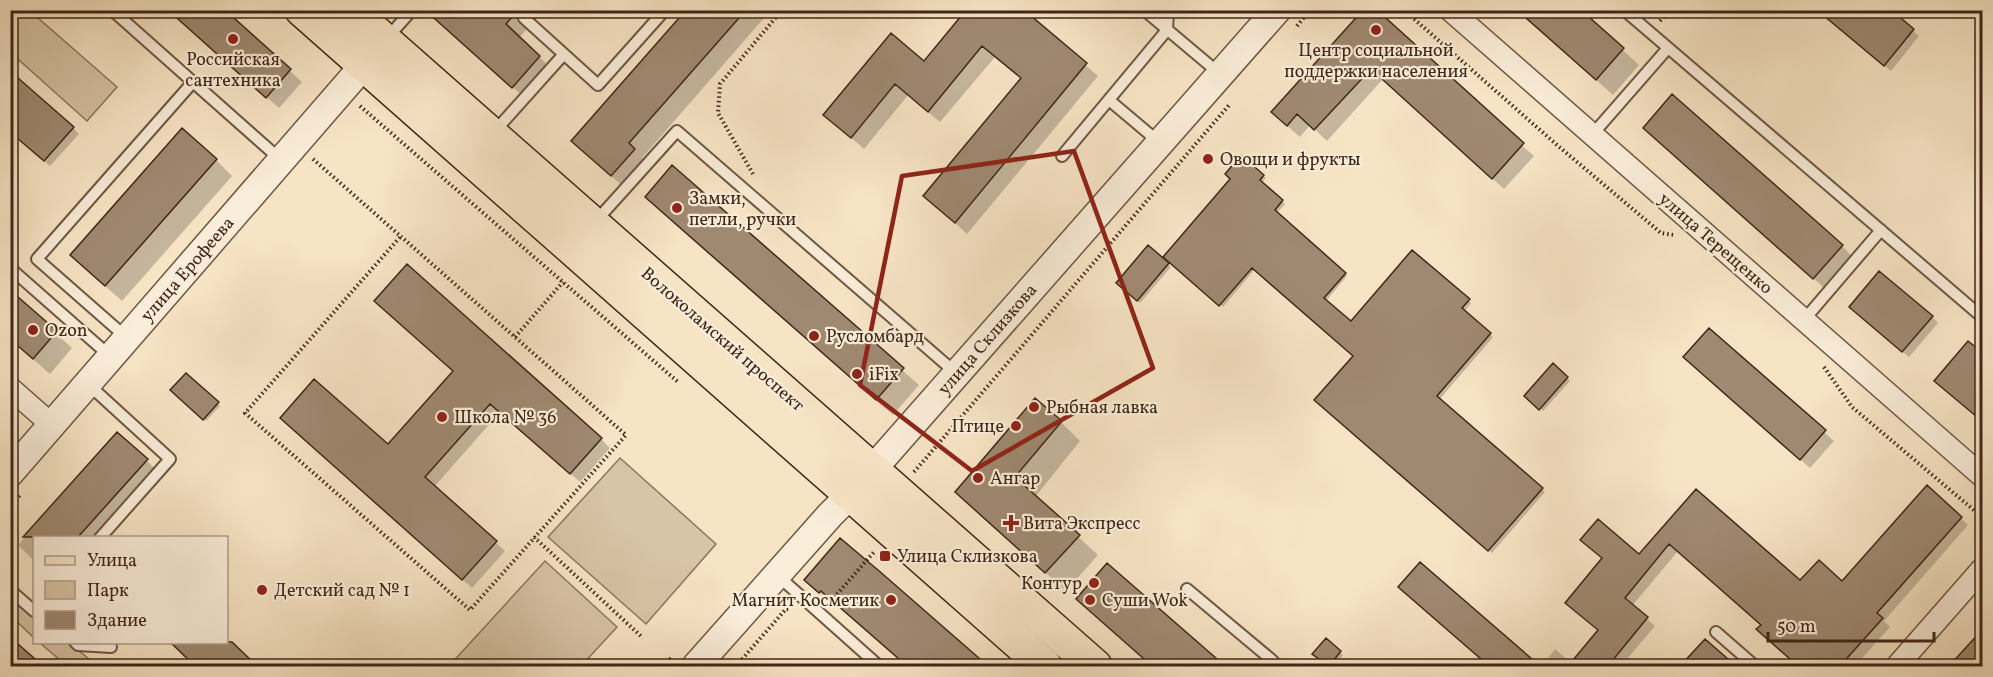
<svg xmlns="http://www.w3.org/2000/svg" width="1993" height="677" font-family="Vollkorn,serif">
  <rect width="100%" height="100%" fill="#f7e4c5"/>
  <filter id="stains"><feTurbulence type="fractalNoise" baseFrequency=".00333" numOctaves="4"/><feColorMatrix values="0 0 0 0 .2 0 0 0 0 .09 0 0 0 0 .02 0 0 0 .5 -.17"/></filter>
  <radialGradient id="worn" r=".72"><stop offset=".6" stop-color="#630" stop-opacity="0"/><stop offset="1" stop-color="#630" stop-opacity=".3"/></radialGradient>
  <path fill="#d8c4a7" stroke="#8c755f" stroke-width="1.5" d="M11,10l19,1 87,76 -30,34 -76,-68z
    M620,458l96,86 -70,80 -98,-87z
    M545,561l72,66 -36,39h-132z
    M10,596l24,20v22l-23,-22z
    M40,643h30l27,23h-30z"/>
  <path fill="#0003" d="M223,10l79,72 -23,26 -103,-91z
    M426,10h118l-25,28 34,32 -26,30z
    M688,10h83l-129,148 6,5 -22,26 -39,-34z
    M956,10h77l-5,6 70,60 -131,158 -42,-38 97,-117 -27,-22 -55,65 -32,-27 -44,54 -39,-34 99,-52 39,-46z
    M1365,10l169,146 -30,33 -121,-110 -56,62 -17,-16 -10,12 -15,-13z
    M1517,10h62l60,55 -26,30z
    M1817,10h72l30,26 -28,35z
    M73,128l6,6 -29,32 -40,-35z
    M1661,144l181,102 16,16 -28,31z
    M1241,157l25,21 -5,5 24,21 -8,9 70,63 -21,25 26,22 61,-71 58,51 -7,9 29,25 -54,63 106,92 -53,61 -175,-153 38,-44 -100,-87 -32,38 -58,-50 67,-78z
    M216,160l16,16 -110,125 -34,-30z
    M672,167l247,218 -26,30 -230,-202z
    M1148,248l23,19 -31,36 -22,-20z
    M10,292l62,56 -22,26 -40,-35z
    M1857,313l75,4 6,6 -29,34z
    M1709,330l125,111 -24,27 -115,-102z
    M1553,366l17,15 -27,30 -17,-15z
    M454,371l147,68 9,9 -30,34 -80,-70 -66,75 71,64 -33,37 -181,-161 97,20z
    M186,375l34,31 -14,15 -34,-31z
    M1061,422l19,19 -45,56 63,58 -32,36 -89,-80z
    M118,434l45,42 -55,62h-74v23l-16,-16z
    M1696,491l104,91 42,1 119,-65 7,7 -84,96 6,6 -35,39h-56l-33,-29 -3,-12 -85,-74 -46,55 23,20 -34,40h-79l13,-17 17,15 27,-33 40,-75z
    M1420,564l118,102h-48l-82,-71z
    M1107,565l116,101h-71l-55,-48 -19,-19z
    M877,571l109,95h-79l-70,-61 -2,2 -29,-27z
    M226,640l29,26h-58l-26,-24h55z
    M1326,640l17,15 -10,11h-4l-15,-12z
    M1705,641l29,25h-52z"/>
  <path fill="#9f8971" stroke="#402617" stroke-width="1.5" d="M168,10h57l66,59 -25,29z
    M425,10h93l-12,14 34,32 -28,32z
    M686,10h60l-117,133 6,6 -24,27 -40,-35z
    M966,10h58l63,53 -132,160 -32,-27 98,-118 -39,-32 -54,66 -33,-28 -44,54 -28,-23 68,-82 33,28z
    M1363,10h14l147,133 -32,36 -121,-110 -57,61 -17,-16 -10,12 -16,-14z
    M1517,10h64l43,38 -28,32z
    M1817,10h74l23,19 -30,37z
    M10,71l64,56 -30,34 -34,-29z
    M1672,94l171,151 -30,34 -170,-151z
    M182,128l35,31 -112,127 -35,-31z
    M1241,155l23,20 -4,5 23,20 -8,10 71,63 -22,25 27,23 61,-71 58,49 -8,9 29,25 -54,63 106,92 -55,63 -174,-151 39,-44 -101,-88 -33,38 -56,-49 67,-78 -5,-5z
    M672,165l232,203 -28,32 -231,-203z
    M1148,245l21,18 -32,38 -21,-18z
    M407,264l195,174 -32,36 -80,-70 -65,73 72,64 -35,39 -182,-162 34,-39 74,65 65,-73 -79,-70z
    M1879,271l54,45 -31,36 -53,-45z
    M10,290l47,41 -24,28 -23,-20z
    M1709,328l117,102 -26,30 -117,-103z
    M1968,341l15,12v69l-49,-41z
    M1553,363l15,14 -29,33 -15,-14z
    M186,373l33,29 -16,18 -33,-30z
    M1035,398l27,23 -47,56 65,58 -35,38 -90,-81z
    M117,432l31,27 -70,78h-55z
    M1927,485l35,32 -85,96 6,5 -43,48h-42l-42,-37 5,-4 -92,-81 -44,54 23,19 -40,49h-40l30,-36 -33,-27 37,-45 -22,-18 18,-21 41,35 57,-65 104,91 19,-20 23,21z
    M840,538l38,32 110,96h-81l-86,-75 -2,2 -15,-13z
    M1420,562l120,104h-51l-91,-79z
    M1107,563l118,103h-73l-76,-67z
    M1983,629v37h-34z
    M10,637l33,29h-33z
    M1326,638l15,13 -12,15 -17,-12z
    M1705,639l31,27h-56z
    M170,642h62l25,24h-62z"/>
  <g fill="none" stroke-linecap="round" stroke-linejoin="round">
    <defs>
      <path id="service" d="M112,10l81,72
        M530,10l-6,8 74,67 67,-75
        M1144,10l76,64
        M1624,10l358,307
        M388,37l24,-27
        M1109,100l51,43
        M494,132l70,-78
        M1592,135l76,-87
        M1062,156l105,-126 1,-20
        M596,221l81,-90 279,242
        M10,268l101,89
        M1804,320l77,-90
        M127,338l-90,-79 156,-177 88,78
        M89,385l81,74 -70,79
        M777,575l102,91
        M1187,589l86,72 -5,5
        M10,590l24,21
        M1716,632l39,34
        M75,642l3,3 33,2"/>
      <path id="minor" d="M1450,10l532,466
        M10,388l42,37
        M1897,666l85,-97"/>
      <path id="tertiary" d="M10,473l354,-408
        M696,666l134,-151 20,-20 427,-485"/>
      <path id="primary" d="M302,10l743,656
        M350,10l745,656"/>
    </defs>
    <use href="#service" stroke="#6e5642" stroke-width="14"/>
    <use href="#minor" stroke="#6e5642" stroke-width="24"/>
    <use href="#tertiary" stroke="#6e5642" stroke-width="30"/>
    <use href="#primary" stroke="#402617" stroke-width="36"/>
    <path stroke="#402617" stroke-width="4" stroke-dasharray="1.5 3" stroke-linecap="butt" d="M1404,10l153,135 104,88 13,2
      M1660,21l9,-11
      M1297,26l13,-16
      M360,106l318,276
      M313,159l313,276 -156,175 -225,-197 156,-177
      M753,174l-35,-61 2,-29 62,-74
      M515,337l48,-55
      M1824,367l28,40 130,110
      M914,472l316,-368
      M10,507l10,-12
      M534,537l109,101
      M831,601l43,-49
      M664,666l9,-10
      M736,666l50,-57h4"/>
    <use href="#service" stroke="#faedd9" stroke-width="10"/>
    <use href="#minor" stroke="#faedd9" stroke-width="21"/>
    <use href="#tertiary" stroke="#faedd9" stroke-width="27"/>
    <use href="#primary" stroke="#f7e4c5" stroke-width="33"/>
  </g>
  <path fill="none" stroke="#8f2418" stroke-width="4.5" stroke-linejoin="round" d="M1074,151l79,217 -181,103 -112,-86 42,-209z"/>
  <g fill="#8f2418" stroke="#faedd9" stroke-width="2">
    <circle cx="1376" cy="30" r="6"/>
    <circle cx="233" cy="39" r="6"/>
    <circle cx="1208" cy="159" r="6"/>
    <circle cx="677" cy="208" r="6"/>
    <circle cx="33" cy="330" r="6"/>
    <circle cx="814" cy="336" r="6"/>
    <circle cx="857" cy="374" r="6"/>
    <circle cx="1034" cy="407" r="6"/>
    <circle cx="442" cy="417" r="6"/>
    <circle cx="1016" cy="426" r="6"/>
    <circle cx="978" cy="478" r="6"/>
    <path d="M1008 514h6v6h6v6h-6v6h-6v-6h-6v-6h6z"/>
    <rect x="879" y="550" width="12" height="12" rx="3"/>
    <circle cx="1094" cy="583" r="6"/>
    <circle cx="262" cy="590" r="6"/>
    <circle cx="891" cy="600" r="6"/>
    <circle cx="1090" cy="600" r="6"/>
  </g>
  <g text-anchor="middle" stroke-width="4.5" stroke-linejoin="round" paint-order="stroke">
    <g font-size="18" fill="#402617" stroke="#faedd9" text-anchor="start">
      <text x="1376" y="56" text-anchor="middle">Центр социальной<tspan x="1376" dy="21">поддержки населения</tspan></text>
      <text x="233" y="65" text-anchor="middle">Российская<tspan x="233" dy="21">сантехника</tspan></text>
      <text x="1220" y="165">Овощи и фрукты</text>
      <text x="689" y="204">Замки,<tspan x="689" dy="21">петли, ручки</tspan></text>
      <text x="45" y="336">Ozon</text>
      <text x="826" y="342">Русломбард</text>
      <text x="869" y="380">iFix</text>
      <text x="1046" y="413">Рыбная лавка</text>
      <text x="454" y="423">Школа № 36</text>
      <text x="1004" y="432" text-anchor="end">Птице</text>
      <text x="990" y="484">Ангар</text>
      <text x="1023" y="529">Вита Экспресс</text>
      <text x="897" y="562">Улица Склизкова</text>
      <text x="1082" y="589" text-anchor="end">Контур</text>
      <text x="274" y="596">Детский сад № 1</text>
      <text x="879" y="606" text-anchor="end">Магнит Косметик</text>
      <text x="1102" y="606">Суши Wok</text>
    </g>
    <g font-size="18" fill="#402617" stroke="#faedd9">
      <text transform="translate(1716 243) rotate(41)" y="6">улица Терещенко</text>
      <text transform="translate(187 269) rotate(-49)" y="6">улица Ерофеева</text>
      <text transform="translate(723 339) rotate(41)" y="6">Волоколамский проспект</text>
      <text transform="translate(987 339) rotate(-49)" y="6">улица Склизкова</text>
    </g>
  </g>
  <rect width="1993" height="677" fill="none" stroke="#f7e4c5" stroke-width="36"/>
  <rect x="12" y="12" width="1969" height="653" fill="none" stroke="#402617" stroke-width="3"/>
  <rect x="18" y="18" width="1957" height="641" fill="none" stroke="#402617" stroke-width="1.5"/>
  <rect x="33" y="536" width="195" height="108" fill="#faedd9" stroke="#b09d8b" stroke-width="1.5"/>
  <rect x="45" y="556" width="30" height="9" fill="#f7e4c5" stroke="#b09d8b" stroke-width="1.5"/>
  <text x="87" y="566" font-size="18" fill="#402617">Улица</text>
  <rect x="45" y="581" width="30" height="18" fill="#d8c4a7" stroke="#b09d8b" stroke-width="1.5"/>
  <text x="87" y="596" font-size="18" fill="#402617">Парк</text>
  <rect x="45" y="611" width="30" height="18" fill="#9f8971" stroke="#b09d8b" stroke-width="1.5"/>
  <text x="87" y="626" font-size="18" fill="#402617">Здание</text>
  <path d="M1768 632v9h166v-9" fill="none" stroke="#402617" stroke-width="3"/>
  <text x="1777" y="632" font-size="18" fill="#402617" stroke="#faedd9" stroke-width="4.5" paint-order="stroke">50 m</text>
  <rect width="100%" height="100%" filter="url(#stains)"/>
  <rect width="100%" height="100%" fill="url(#worn)"/>
</svg>
